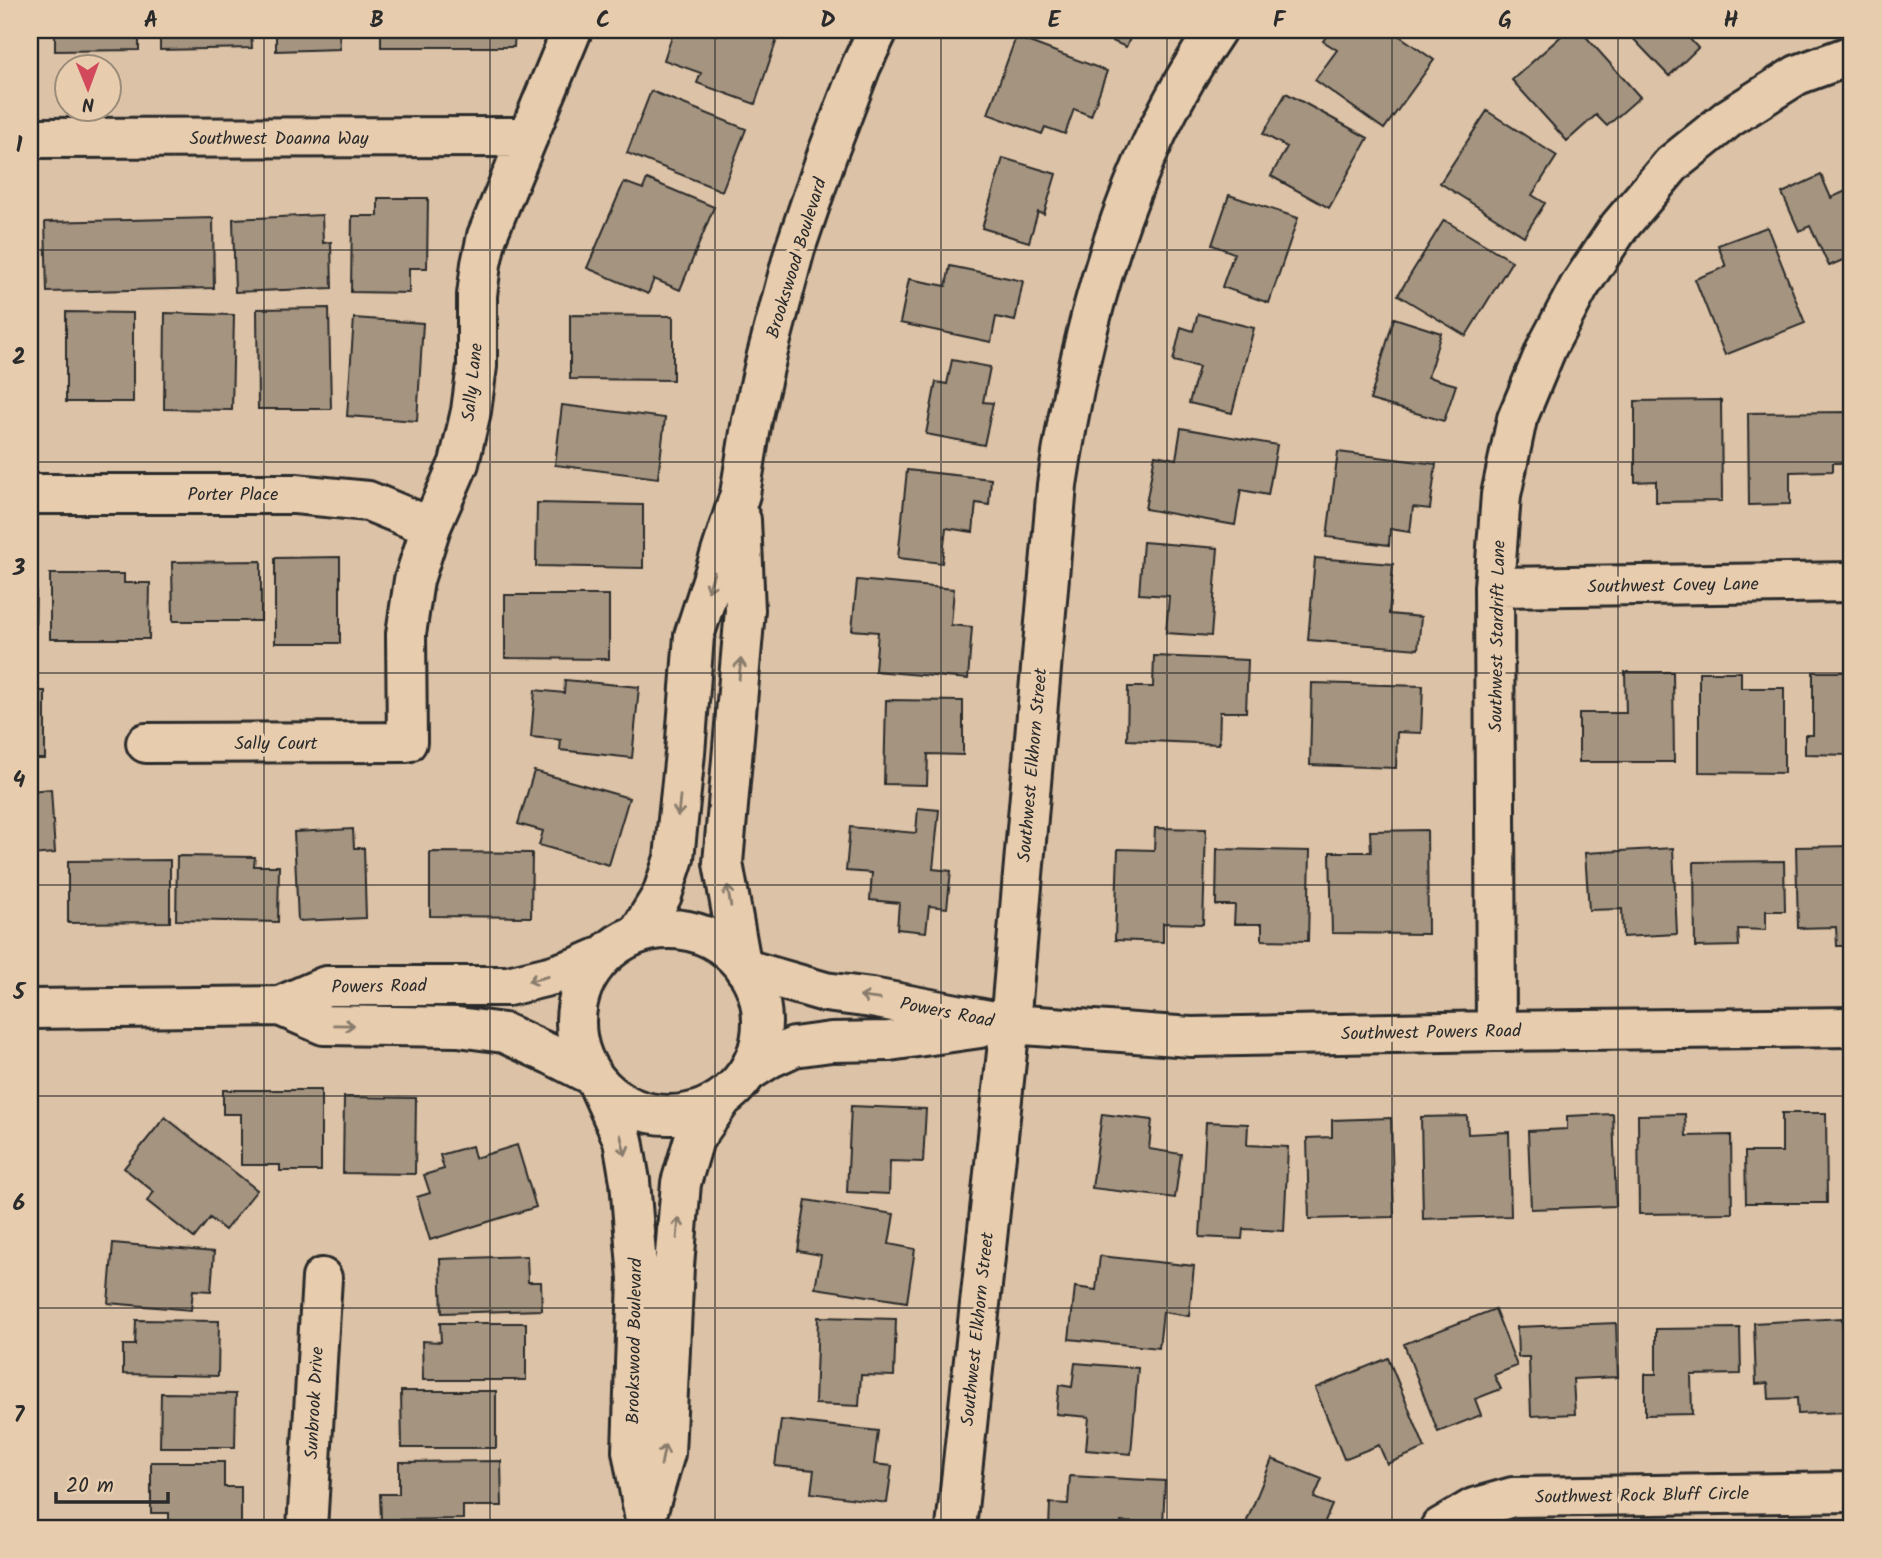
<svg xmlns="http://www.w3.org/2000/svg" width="1882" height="1558" font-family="Kalam,sans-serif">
  <rect width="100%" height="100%" fill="#dcc2a6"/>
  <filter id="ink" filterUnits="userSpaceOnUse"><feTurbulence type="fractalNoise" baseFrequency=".0143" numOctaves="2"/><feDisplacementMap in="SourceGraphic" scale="14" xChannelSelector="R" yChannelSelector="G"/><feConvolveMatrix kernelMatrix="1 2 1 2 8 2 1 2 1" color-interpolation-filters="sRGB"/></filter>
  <g filter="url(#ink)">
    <path fill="#a49480" stroke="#2b2b2b" stroke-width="2" d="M55,30h84v20l-84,1z
      M160,30h91l1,18 -92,2z
      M276,30h88v2h-25l1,17 -64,2z
      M381,30h134l-1,17h-133z
      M674,30h30l14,5 2,-5h32l25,9 -22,65 -58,-21 4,-10 -37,-13z
      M1087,30h47l-8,17z
      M1331,30h60l43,30 -50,69 -69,-49 22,-30 -14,-9z
      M1568,30h12l60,67 -33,29 -11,-11 -29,26 -55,-61z
      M1625,30h70l-7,7 10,11 -29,28z
      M1016,37l91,34 -16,45 -17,-7 -9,25 -20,-7 -3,7 -54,-20z
      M651,91l95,38 -24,62 -95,-38z
      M1286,93l82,45 -39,70 -58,-32 16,-29 -24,-13z
      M1487,111l70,45 -25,39 13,8 -21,33 -84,-53z
      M1003,158l53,16 -12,40 -6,-2 -9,30 -47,-14z
      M1821,175l10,23 21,-10v68l-23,10 -19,-40 -11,5 -17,-38z
      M647,179l67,28 -34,83 -26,-11 -6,15 -61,-26 37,-86 19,7z
      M1229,195l69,23 -29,85 -47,-16 12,-34 -22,-8z
      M378,198h50l-1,70h-18v25l-58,-1 1,-76h26z
      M322,215l1,28 8,-1 1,46 -97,4 -2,-73z
      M213,218l1,70 -167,4 -2,-70z
      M1444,220l68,41 -46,75 -68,-41z
      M1767,227l38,96 -80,32 -30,-76 31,-12 -8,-22z
      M950,266l73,15 -8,40 -19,-4 -5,25 -91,-19 9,-44 37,7z
      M329,308l2,101h-73l-1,-100z
      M66,312l67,1v89h-67z
      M165,313l69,2 -2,95 -68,-1z
      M1198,314l56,14 -22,85 -43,-10 10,-36 -26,-6 8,-34 12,4z
      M570,315l103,1v64l-103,-1z
      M354,318l69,5 -6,98 -70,-5z
      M1394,318l47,15 -13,44 28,8 -12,36 -74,-21z
      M952,360l38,7 -7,35 10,1 -9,42 -58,-11 10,-52 11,2z
      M1721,400l1,101 -66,1v-21l-21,1v-81z
      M562,405l103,13 -7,60 -103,-13z
      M1852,412v51h-19v8l-43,1v32l-41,1 -1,-92z
      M1181,428l96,17 -9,50 -27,-5 -6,35 -90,-16 10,-54 21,4z
      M1338,452l98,12 -6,45 -17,-2 -3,25 -20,-3 -1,16 -62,-8z
      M907,470l84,9 -2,26 -13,-2 -3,29 -27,-4 -4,35 -44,-5z
      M537,503l106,2v63l-107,-2z
      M1143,542l75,6 -7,88 -45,-3 3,-37 -30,-2z
      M340,557v86h-65v-85z
      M1315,558l78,6 -4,50 32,3 -3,32 -110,-9z
      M261,561v60h-88l-1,-59z
      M50,574h74v9h26l-1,56h-99z
      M30,575h6l-1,64h-5z
      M857,580l97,9 -3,36 21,2 -4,52 -93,-8 3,-39 -26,-2z
      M505,595h104v64l-104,-1z
      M1154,656l94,4 -2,52h-26l-1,32 -92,-4 1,-53h25z
      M1625,672h48l1,90h-95v-49h47z
      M1699,672h42v16h43v85l-85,-1z
      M1813,672h39v83l-47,-1v-19h8z
      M565,680l74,7 -7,71 -72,-8 1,-10 -30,-3 4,-47 29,3z
      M1312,683l111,3 -2,47 -24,-1 -1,36 -86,-3z
      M30,691h15v68h-15z
      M886,700l77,1v54l-35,-1 -1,31 -43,-1z
      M534,771l95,27 -20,67 -70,-20 4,-14 -25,-7z
      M51,789l4,64 -25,2v-64z
      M918,808l21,2 -6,59 18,2 -4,37 -18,-2 -3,26 -29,-3 2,-26 -29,-3 2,-27 -26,-2 4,-44 66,6z
      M1155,828l51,1 -3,95 -40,-1v19l-48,-2 3,-91 36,1z
      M353,829l1,19h10l2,70 -68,3 -4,-89z
      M1427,830l1,104 -96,-1 -2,-81h41l-1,-21z
      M1852,846v100h-15l-1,-19 -38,1 -2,-81z
      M1673,848l4,86 -54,3 -1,-28 -33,1 -4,-57z
      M1217,849l93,2 -2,90 -46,-1v-16h-28l1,-19h-19z
      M430,852l102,1 -1,64 -101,-1z
      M177,856l78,1 -1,9h25l-1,56 -102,-2z
      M170,860v62l-102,1v-62z
      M1784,861l1,50h-19v19l-28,-1 1,17 -44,1 -1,-85z
      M223,1090h98v81h-41v-6h-39v-51h-18z
      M344,1097l72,1 -1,76 -72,-1z
      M851,1106l75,3 -3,53 -33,-1 -1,33 -42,-2z
      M1782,1113h44l1,90h-81l-1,-51h37z
      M1102,1114l50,6 -3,29 32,5 -6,44 -83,-10z
      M1613,1114l3,92 -85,3 -3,-78 39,-2v-13z
      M1685,1114l1,22 45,-1 1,78 -93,1 -1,-99z
      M1467,1116l1,18 41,-2 2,84 -88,3 -2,-102z
      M165,1117l92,73 -32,40 -15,-12 -16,20 -47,-37 7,-9 -30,-24z
      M1391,1118l3,99 -85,2 -2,-81 25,-1v-17z
      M1206,1122l42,2 -1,21 41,2 -4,84 -41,-2 -1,10 -42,-2z
      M517,1145l19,62 -106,33 -13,-43 13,-4 -6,-18 20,-6 -4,-14 32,-9 3,12z
      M30,1190h5v39h-5z
      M806,1200l88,14 -5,30 26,5 -8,53 -92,-14 6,-33 -23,-4z
      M113,1243l101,9 -3,39 -18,-1 -2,20 -83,-7z
      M527,1256l1,26h13l1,28 -100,3 -2,-54z
      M1100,1256l94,10 -5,50 -26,-4 -4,36 -90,-9 6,-52 21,3z
      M1495,1309l22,57 -23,9 7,14 -26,10 6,16 -43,17 -34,-88z
      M818,1317l78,2 -2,57 -33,-1 -2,31 -44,-2z
      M1842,1318l5,94 -49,2 -1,-16 -28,1 -1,-16 -12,1 -2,-61z
      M136,1320l83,1 -1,55 -95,-2v-29h12z
      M440,1323h86v57h-103l-1,-39 19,1z
      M1616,1323l2,54 -45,2 2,35 -44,2 -2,-59h-11l-1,-30z
      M1740,1328l1,46 -50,1 1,39 -47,1v-41h11v-45z
      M1388,1358l37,90 -38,16 -8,-19 -35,14 -29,-71z
      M1075,1363l63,5 -7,86 -45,-4 3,-33 -33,-3 3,-29 13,2z
      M401,1391h95v57h-94z
      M161,1393l75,1 -1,53h-75z
      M781,1420l97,11 -4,33 18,2 -5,37 -76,-10 3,-23 -39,-4z
      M1272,1459l50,20 -8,19 18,7 -10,23h2h-80z
      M501,1461l1,45h-39v13l-82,1 -1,-26h19v-32z
      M151,1462h73v25h17v40h-72v-14h-18z
      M1070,1476l95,5 -2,43 -42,-2v6h-72l1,-25 18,1z"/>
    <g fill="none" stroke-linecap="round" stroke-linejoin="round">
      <defs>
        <path id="street" d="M30,138l498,-1
          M30,494h265l73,7 63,26
          M1494,587l358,-5
          M146,743l261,-1 -1,-108 8,-54 17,-53 28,-64 12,-52 6,-45v-71l4,-31 6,-28 85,-206
          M745,969l80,23 47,6 138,26 181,13 305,-6 356,-4
          M1496,1031l-2,-444 7,-92 16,-76 30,-72 32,-60 40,-60 53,-63 57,-46 68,-43 55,-20
          M748,1072l22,-14 24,-11 37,-5 58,-1 91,-13
          M307,1528l15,-250
          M956,1528l54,-504 47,-539c24,-159 67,-321 159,-455
          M1440,1528l34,-20 39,-11 339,-5"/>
        <path id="secondary" d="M576 1022a93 93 0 1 1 186 0a93 93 0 1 1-186 0Z
          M638,934l24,-39 12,-37 11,-105 9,-117 46,-142 12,-74 15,-65 28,-106 32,-94 34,-89 17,-36
          M741,963l-18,-100 22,-253 -4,-90
          M280,1006l44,19 134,2 46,6 48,22 41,21
          M30,1009l250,-3 46,-20h182l45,-11 27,-9 23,-10
          M598,1084l25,56 7,41 8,98 -6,172 13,69
          M647,1514l18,-61 9,-187 7,-83 13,-44 28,-40"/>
      </defs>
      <use href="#street" stroke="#2b2b2b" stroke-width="44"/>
      <use href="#secondary" stroke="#2b2b2b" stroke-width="44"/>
      <use href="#street" stroke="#e7ccae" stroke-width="38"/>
      <use href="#secondary" stroke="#e7ccae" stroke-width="38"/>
    </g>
    <defs><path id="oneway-shaft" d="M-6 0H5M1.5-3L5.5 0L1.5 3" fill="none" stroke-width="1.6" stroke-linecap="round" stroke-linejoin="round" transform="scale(1.75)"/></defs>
    <g stroke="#897c6c">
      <use href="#oneway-shaft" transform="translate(711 582) rotate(108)"/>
      <use href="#oneway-shaft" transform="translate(740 669) rotate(-85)"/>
      <use href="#oneway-shaft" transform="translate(679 806) rotate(96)"/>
      <use href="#oneway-shaft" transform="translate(729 896) rotate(-100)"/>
      <use href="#oneway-shaft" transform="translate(538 979) rotate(166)"/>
      <use href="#oneway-shaft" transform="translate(870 998) rotate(-172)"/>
      <use href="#oneway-shaft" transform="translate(344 1025) rotate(1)"/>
      <use href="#oneway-shaft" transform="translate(623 1145) rotate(76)"/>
      <use href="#oneway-shaft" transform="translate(678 1228) rotate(-85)"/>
      <use href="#oneway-shaft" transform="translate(663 1455) rotate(-79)"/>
    </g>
  </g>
  <path fill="none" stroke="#2b2b2b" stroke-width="2" stroke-opacity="0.55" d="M264,30v1498M490,30v1498M715,30v1498M941,30v1498M1167,30v1498M1392,30v1498M1618,30v1498M30,250h1822M30,462h1822M30,673h1822M30,885h1822M30,1096h1822M30,1308h1822"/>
  <g text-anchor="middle" stroke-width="7" stroke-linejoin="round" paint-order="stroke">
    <g font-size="18" fill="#2b2b2b" stroke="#e7ccae">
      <text x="279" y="144">Southwest Doanna Way</text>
      <text transform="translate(796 258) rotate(-73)" y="6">Brookswood Boulevard</text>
      <text transform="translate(472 382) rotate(-84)" y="6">Sally Lane</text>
      <text x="233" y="500">Porter Place</text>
      <text transform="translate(1673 585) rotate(-1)" y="6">Southwest Covey Lane</text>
      <text transform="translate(1497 636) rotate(-89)" y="6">Southwest Stardrift Lane</text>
      <text x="276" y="749">Sally Court</text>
      <text transform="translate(1032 765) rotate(-85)" y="6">Southwest Elkhorn Street</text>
      <text transform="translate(379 986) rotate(-1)" y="6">Powers Road</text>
      <text transform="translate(947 1012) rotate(11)" y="6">Powers Road</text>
      <text transform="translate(1431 1032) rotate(-1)" y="6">Southwest Powers Road</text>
      <text transform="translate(977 1329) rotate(-84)" y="6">Southwest Elkhorn Street</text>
      <text transform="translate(634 1341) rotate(-89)" y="6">Brookswood Boulevard</text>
      <text transform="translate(314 1403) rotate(-87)" y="6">Sunbrook Drive</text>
      <text transform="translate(1642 1495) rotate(-1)" y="6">Southwest Rock Bluff Circle</text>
    </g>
  </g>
  <rect width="1882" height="1558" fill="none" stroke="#e7ccae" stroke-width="77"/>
  <g transform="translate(88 88) rotate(179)"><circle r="33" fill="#e7ccae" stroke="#9c8c7a" stroke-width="2"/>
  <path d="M0-5L12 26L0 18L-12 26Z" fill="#d1495b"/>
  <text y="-10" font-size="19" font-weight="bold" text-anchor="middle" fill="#2b2b2b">N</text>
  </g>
  <path d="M56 1492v10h112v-10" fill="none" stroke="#2b2b2b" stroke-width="3.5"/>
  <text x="66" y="1492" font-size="21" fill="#2b2b2b" stroke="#e7ccae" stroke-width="5" paint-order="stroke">20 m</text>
  <rect x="38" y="38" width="1805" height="1482" fill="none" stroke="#2b2b2b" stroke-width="2.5"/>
  <g font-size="23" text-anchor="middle" font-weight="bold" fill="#2b2b2b">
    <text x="151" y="27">A</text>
    <text x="377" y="27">B</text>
    <text x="603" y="27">C</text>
    <text x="828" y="27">D</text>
    <text x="1054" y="27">E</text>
    <text x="1279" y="27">F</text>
    <text x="1505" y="27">G</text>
    <text x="1731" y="27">H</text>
    <text x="19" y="152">1</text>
    <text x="19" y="364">2</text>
    <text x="19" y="575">3</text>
    <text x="19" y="787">4</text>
    <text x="19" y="999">5</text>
    <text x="19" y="1210">6</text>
    <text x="19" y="1422">7</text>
  </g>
</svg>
